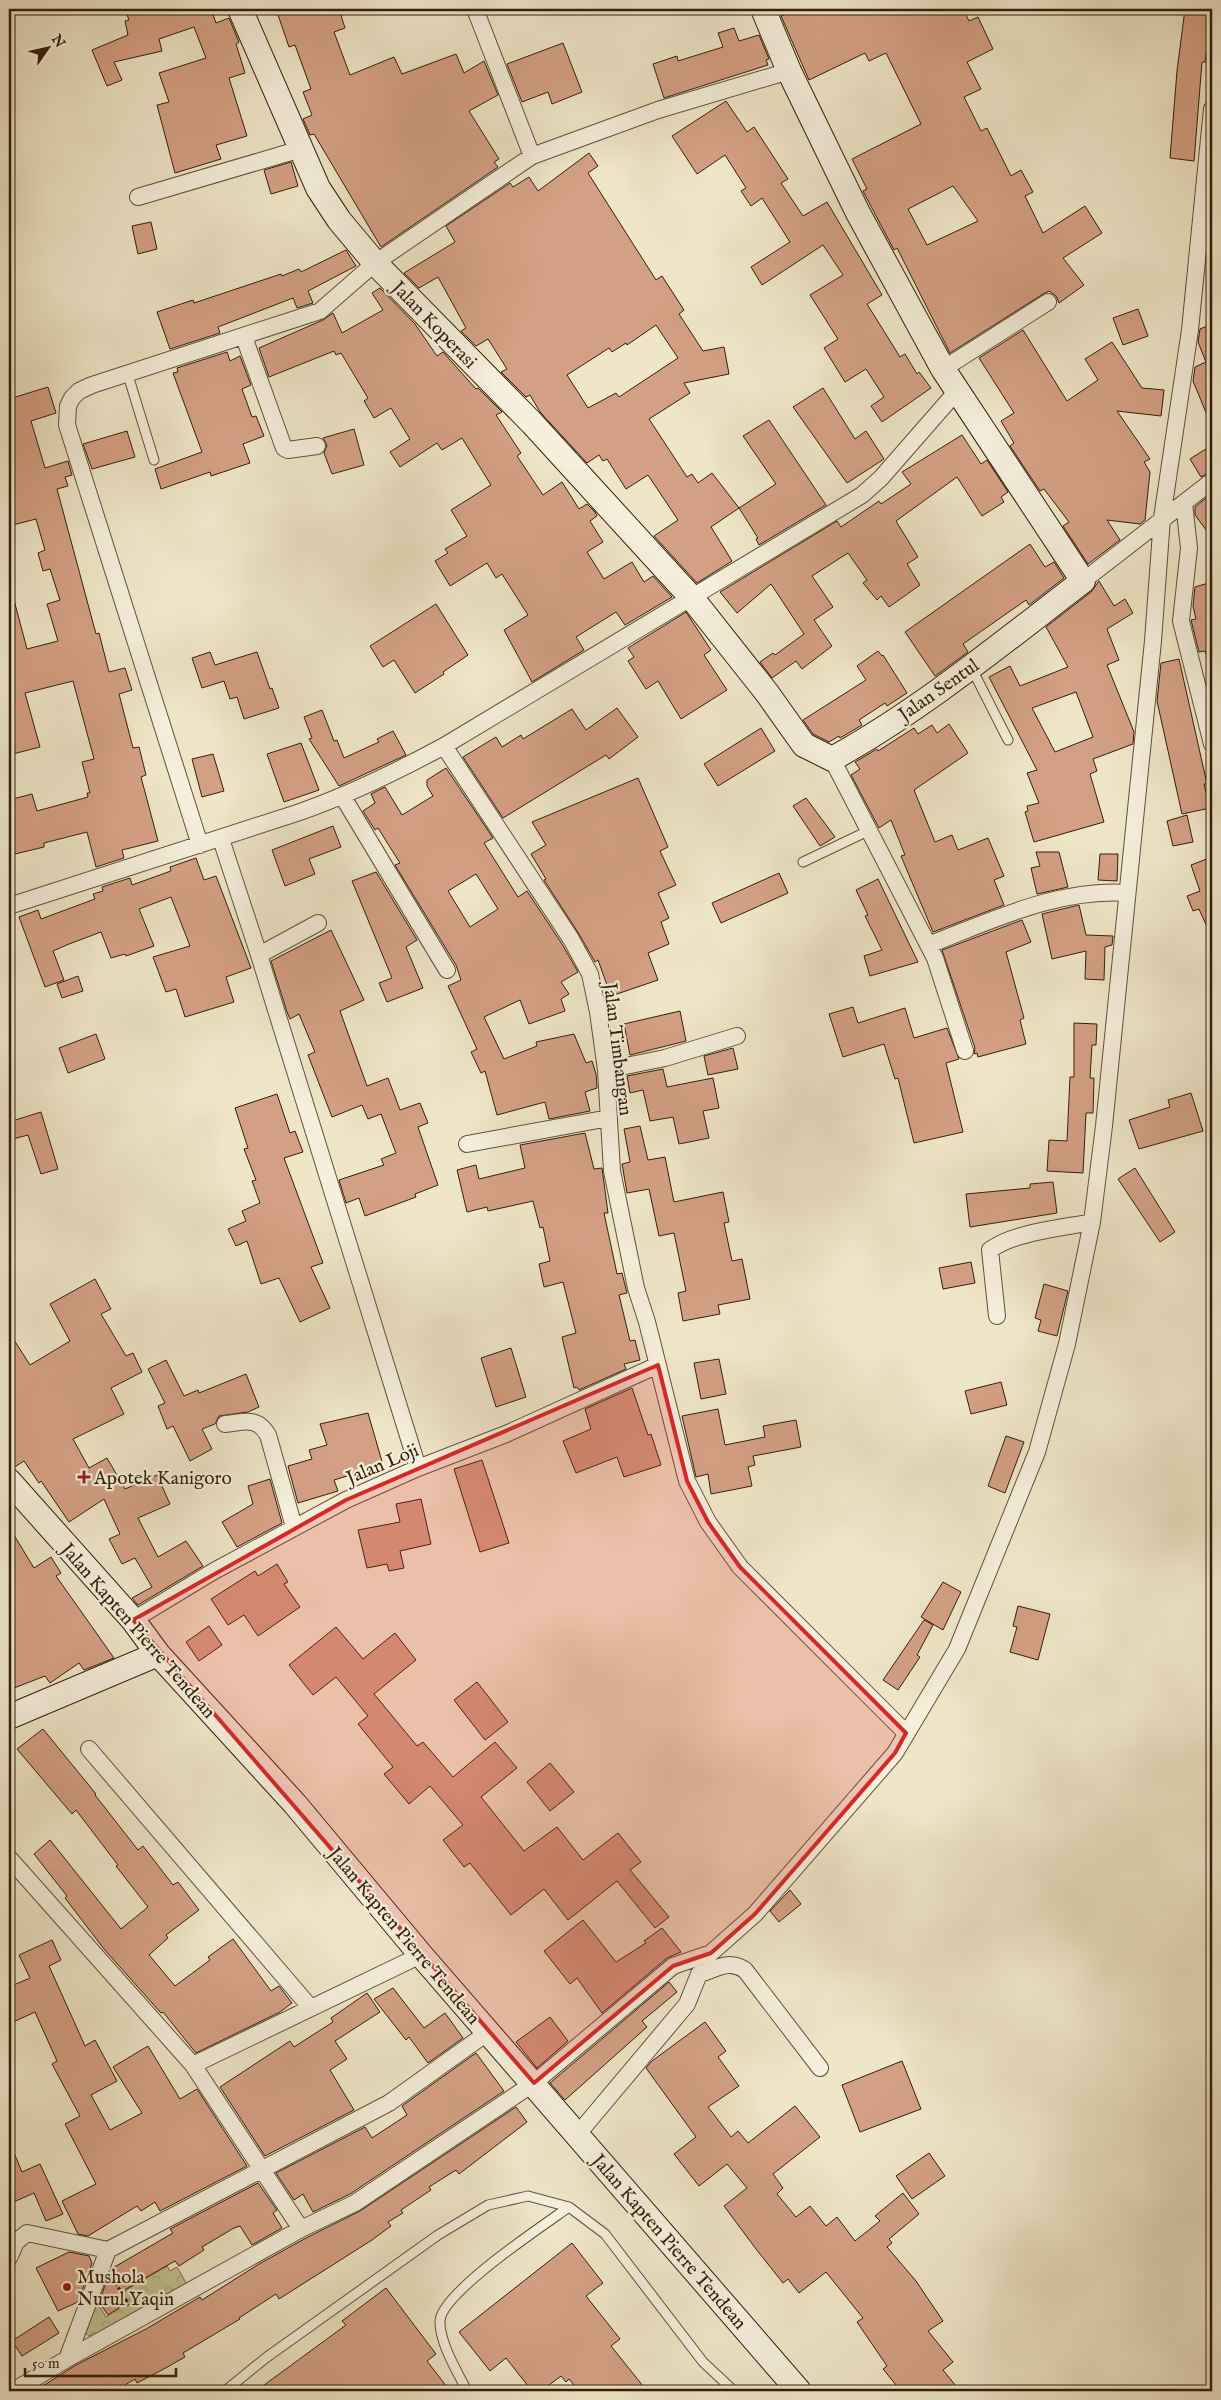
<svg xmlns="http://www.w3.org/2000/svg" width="1221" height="2400" font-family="'IM FELL English',serif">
  <defs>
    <pattern id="forest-crowns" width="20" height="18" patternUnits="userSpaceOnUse" patternTransform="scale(1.25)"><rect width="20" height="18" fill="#c1c391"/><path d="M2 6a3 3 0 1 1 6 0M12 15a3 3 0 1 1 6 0" fill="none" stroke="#a6a77c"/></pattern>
  </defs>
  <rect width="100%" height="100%" fill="#efe6c8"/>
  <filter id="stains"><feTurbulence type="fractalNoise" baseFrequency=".004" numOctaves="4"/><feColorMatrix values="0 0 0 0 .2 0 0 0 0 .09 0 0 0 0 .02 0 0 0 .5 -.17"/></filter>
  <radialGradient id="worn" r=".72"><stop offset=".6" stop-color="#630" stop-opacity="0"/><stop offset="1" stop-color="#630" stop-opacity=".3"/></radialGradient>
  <path fill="url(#forest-crowns)" stroke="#7a704e" d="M167,2266l3,5 7,-4 12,21 -98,49 -6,-4 10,-34 11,18 13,-9 3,-8 -3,-6z"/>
  <path fill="#d4a085" stroke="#331e0b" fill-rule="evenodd" d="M125,9h86l5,14 13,-5 10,24 -3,2 9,29 -16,5 18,58 -31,9 5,14 -46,14 -18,-68 12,-3 -10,-29 47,-15 -12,-31 -35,12 3,12 -48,11 8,18 -15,6 -15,-36 36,-15 -3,-14 4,-1z
    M276,9h63l6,19 -11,4 16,43 44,-18 8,17 54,-20 8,19 20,-12 14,34 -29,16 30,48 -5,3 4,5 -117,80 -67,-113 -4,1 -7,-16 9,-4 -9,-23 8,-3 -16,-44 -6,2z
    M797,9h166l6,12 9,-4 15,32 -26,13 14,27 -17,8 17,34 6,-3 24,48 10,-6 12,22 -8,4 18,37 42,-27 17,27 -39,25 21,27 -25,18 -3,-7 -7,-5 -6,3 -93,59 -53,-105 -3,2 -31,-59 4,-2 -15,-30 69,-35 -35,-71 -17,8 -4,-8 -56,27 -28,-64zM953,186l25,35 -51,24 -19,-36z
    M1185,9h27l-7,53h-3l-8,99 -24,-3 7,-87z
    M734,28l5,13 20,-6 10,24 -3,1 2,5 -104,33 -11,-34 24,-8 1,5 45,-14 -5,-14z
    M563,43l19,49 -30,12 -4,-12 -26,10 -15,-38z
    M726,101l21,31 7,-5 34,52 -7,4 22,33 24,-14 55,93 -15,9 33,53 5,-3 12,20 2,-2 12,16 -49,34 -11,-16 13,-9 -18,-28 -21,13 -21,-34 14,-9 -28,-44 33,-20 -20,-30 -61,40 -11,-18 39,-25 -28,-44 -11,8 -10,-15 5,-3 -21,-33 -28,19 -25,-38z
    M589,153l9,13 -10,7 68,107 6,-4 22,34 -5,4 24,37 21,-4 5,27 -45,9 6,10 -41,26 38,58 5,-3 6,9 14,-10 27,35 37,-24 -33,-48 26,-16 57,85 -67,40 -3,-6 2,-1 -19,-30 -28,19 21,34 -35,22 -43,-47 24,-16 -30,-45 -22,14 -19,-30 -4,2 -4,-6 -12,8 -47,-51 -10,-17 -4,2 -25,-25 6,-3 -19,-30 -12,7 -15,-15 5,-3 -28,-51 -19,11 -15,-15 51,-31 -9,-16 64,-43 3,4 16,-10 9,14zM656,325l22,33 -59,39 -3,-4 -28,15 -21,-33 42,-27 3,4 14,-9 1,2z
    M291,162l7,24 -27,8 -7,-24z
    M151,222l6,27 -19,5 -6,-28z
    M346,250l10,16 -48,25 5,12 -16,5 -4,-10 -75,29 2,6 -50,16 -13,-37 36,-12 1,3 87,-29 1,2 17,-7 2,3z
    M380,288l35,36 22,32 6,-4 33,37 2,-1 24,24 -6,3 25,38 -4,3 26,39 19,-13 17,27 8,-5 8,8 2,4 -7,5 13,21 -16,10 17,27 28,-17 12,20 9,-6 19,21 -47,28 -9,-13 -40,25 8,13 -52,32 -28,-52 24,-15 -26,-41 -6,4 -9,-15 -37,23 -15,-25 13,-8 -3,-4 22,-13 -16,-26 40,-25 -29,-47 -20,12 -5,-7 -37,24 -10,-15 20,-13 -19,-31 -17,10 -10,-17 4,-3 -27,-45 -5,2 -2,-4 -65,26 -10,-29 64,-28 10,-7 9,20 41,-23 -11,-17z
    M1138,309l10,27 -25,9 -10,-27z
    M1212,324v103l-19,-46 2,-14 11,-5 -8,-20 2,-13z
    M1023,330l44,71 31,-21 -13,-21 27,-17 30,46 22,2 -3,26 -44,-5 33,48 -6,3 6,10 -5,48 -5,4 -33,-4 13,20 -32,24 -25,-38 6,-4 -25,-33 -4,2 -30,-45 4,-3 -13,-22 13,-8 -35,-55z
    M227,352l3,9 10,-5 11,29 -9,4 10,28 4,-1 8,20 -21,8 7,19 -39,13 -1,-4 -49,17 -6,-20 47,-17 -29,-79 5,-1 -1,-4z
    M48,387l8,26 -25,8 14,47 23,-7 4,14 -7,2 3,9 -11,3 39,145 3,-1 10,39 16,-4 7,22 -13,4 14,54 6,-1 7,28 -5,2 17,64 -36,9 2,8 -28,9 -9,-35 -43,11v4l-29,7 -6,-25v-29l23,-6 5,17 51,-14 -1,-4h3l-8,-31 12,-3 -21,-78 -48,12 15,54 -31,8v-154l5,-1 13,49 31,-8 -11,-37 13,-4 -10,-31 -7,2 -5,-18 7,-3 -9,-31 -27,7v-127z
    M823,388l32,51 11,-8 18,28 -37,24 -54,-76z
    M354,429l10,36 -32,9 -8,-21 3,-8 -4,-7z
    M127,431l8,26 -43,12 -9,-25z
    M962,435l19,29 6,-4 21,32 -7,5 3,5 -22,14 -25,-39 -61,44 22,36 -11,7 13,21 -31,22 -8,-11 -4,4 -14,-17 4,-3 -19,-27 -36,23 21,31 -19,13 18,26 -30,23 -6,-8 -24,17 -12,-16 13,-9 2,2 29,-21 -33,-50 -34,29 -17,-21 117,-71 4,6 38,-26 2,3 30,-20 -9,-12z
    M1212,445v26l-11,6 -11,-18z
    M1212,493v45l-17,-23v-8z
    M1030,544l15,23 9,-5 10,16 -35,27 -3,-5 -63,44 5,8 -33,24 -30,-44z
    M1099,581l15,25 11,-7 8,14 -26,16 12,31 -12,5 27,67 -1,12 -40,15 4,12 -7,3 14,48 -70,20 -9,-30 3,-1 -1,-5 12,-3 -12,-30 10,-3 -48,-93 21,-11 10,20 48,-19 -22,-40 45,-35zM1076,692l17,45 -38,15 -23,-44z
    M1212,582v76l-4,1 -3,-8 -6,1 -8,-32 5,-1 -3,-13 2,-19z
    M436,604l32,51 -25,17 1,2 -29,19 -21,-33 -11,7 -13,-21z
    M686,612l25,38 -7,5 23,35 -46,29 -23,-38 -12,8 -18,-28 6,-4 -6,-9z
    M878,651l4,5 1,-1 24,38 -20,13 -2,-3 -26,17 3,5 -22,13 -1,-2 -10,6 -16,-8 -10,-14 63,-40 -9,-14z
    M210,652l5,13 42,-13 13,37 2,-1 7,20 -35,11 -7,-22 -7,2 -6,-18 -22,7 -10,-30z
    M1179,659l28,125h-3l6,24 -28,6 -25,-113 4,-38z
    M617,708l21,29 -29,22 -3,-4 -103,63 -40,-61 33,-20 6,10 19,-12 2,4 49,-30 14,21z
    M322,710l12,31 3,-1 7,18 35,-16 -2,-3 16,-8 13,24 -67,31 -30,-47 3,-1 -8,-21z
    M949,724l19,29 -54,37 21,52 17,-7 6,15 30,-12 16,38 -10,4 10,25 -71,27 -32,-76 4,-1 -14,-35 -12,8 -28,-53 9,-6 -5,-7 22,-13 1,2 36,-23 4,6 14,-9 5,8z
    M761,728l14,23 -57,35 -14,-22z
    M301,743l18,47 -35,12 -17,-48z
    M213,754l11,37 -22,6 -10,-38z
    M446,768l47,70 -9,5 34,54 9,-6 35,53 16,28 -17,10 8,12 -8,5 4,12 -36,13 -9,-24 -36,17 20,42 33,-13 -1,-4 38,-8 12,29 6,-2 4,13 1,14 -12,4 5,19 -41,8 -4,-17 -48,13 -12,-44 -4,2 -10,-21 6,-3 -29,-63 13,-6 -5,-15 -61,-100 5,-2 -22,-35 -3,2 -12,-19 12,-8 -4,-9 14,-7 17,28 31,-19 -6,-10v-6zM476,874l22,35 -28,18 -22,-36z
    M638,778l30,69 -8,4 16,34 -18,8 11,25 -8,4 8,22 -21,9 10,27 -47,16 -13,-36 -3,2 -16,-28 -35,-54 2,-1 -15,-25 15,-9 -14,-23z
    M806,798l29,39 -15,9 -27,-40z
    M1187,815l6,27 -20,4 -6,-25z
    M333,826l8,21 -32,12 6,15 -30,12 -13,-36z
    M1036,852h23l9,35 -31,7 -6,-26 9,-2z
    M1100,854h18l-1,27 -19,-1z
    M1212,857v81l-13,-29 -6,2 -6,-15 13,-5 -9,-26z
    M196,858l8,22 12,-4 35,92 -25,9 8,25 -49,15 -9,-28 -10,3 -13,-35 37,-11 -19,-49 -32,12 15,37 -28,10 -1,-2 -14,4 -10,-26 -32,12 -16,7 11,29 -19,7 -26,-70 19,-7 3,9 54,-20 -2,-5 10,-3 -1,-4 28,-9 2,7 39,-14 -1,-4z
    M376,872l41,68 -11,7 17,41 -36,14 -8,-19 13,-5 -40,-97z
    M779,873l9,20 -67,30 -9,-20z
    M878,879l40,83 -48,14 -6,-20 18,-6 -17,-34 3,-1 -12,-25z
    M1079,905l7,30 27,1 -1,9 -7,2 -1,33 -19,-1 1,-28 -34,8 -10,-45z
    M1022,920l9,22 -25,10 18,66 -4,2 6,24 -48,13 -1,-4 -3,1 1,-6 -33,-98z
    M331,930l33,70 -24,11 27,75 21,-8 12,32 20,-7 8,20 -10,4 20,58 -23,9 1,3 -51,19 -6,-18 -13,5 -7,-23 45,-15 -3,-6 15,-6 -15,-39 -13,5 -6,-14 -30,12 -24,-62 7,-3 -16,-38 -9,5 -3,-7 -16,-51z
    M78,976l5,15 -21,7 -5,-14z
    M853,1007l5,16 47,-15 9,30 33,-10 12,31 -13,4 17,69 -49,11 -16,-65 -3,1 -11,-35 -41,13 -14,-43z
    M680,1011l6,30 -56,14 -6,-31z
    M1074,1023l23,1 -1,21h-4l-2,33h4l-1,35h-7l-3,60 -36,-2 2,-31 18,1 3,-64h4z
    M96,1034l9,25 -37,14 -9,-25z
    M733,1048l5,21 -30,6 -4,-19z
    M663,1069l4,18 46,-9 6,30 -16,3 6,27 -30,6 -6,-27 -23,4 -7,-31 -13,3 -3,-17z
    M1191,1093l12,38 -64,18 -10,-29 41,-13 -2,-7z
    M277,1094l13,39 5,-2 8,21 -19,6 39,105 -12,4 19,41 -30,14 -21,-44 -18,6 -14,-43 -11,5 -8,-17 18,-8 -4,-10 18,-8 -8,-22 4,-1 -12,-31 4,-1 -13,-40z
    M41,1112l17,57 -17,5 -13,-39 -19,5v-18z
    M640,1126l8,34 17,-3 9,45 49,-10 6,30 -5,1 8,38 10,-2 8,40 -32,6 2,9 -37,7 -5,-28 8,-2 -12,-58 -15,3 -10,-47 -22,4 -5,-29 8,-2 -6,-33z
    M585,1133l9,36 8,-1 6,45h-4l13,61 5,-1 5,20 -8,2 11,46 5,-1 5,20 -16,4 2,5 -47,21 -2,-3 -3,1 -12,-51 14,-4 -13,-51 -19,5 -5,-23 11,-3 -7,-34 -3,1 -7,-27 -45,10 -1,-4 -20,5 -10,-42 19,-5 3,14 46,-11 -5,-23z
    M1135,1168l40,64 -15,10 -42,-63z
    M1053,1182l4,31 -87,14 -4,-33 64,-6v-4z
    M971,1262l4,21 -32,6 -4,-21z
    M95,1279l16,30 -10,5 25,42 7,-3 9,19 -31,16 13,26 -51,25 16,29 18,-10 18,31 32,-14 13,29 -32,14 20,39 28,-16 17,25 -65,39 -6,-7 20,-11 -17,-29 -13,6 -13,-25 11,-5 -16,-35 -35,23 -28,-41 -2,2 -15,-22 -11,7h-4v-136l21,33 40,-24 -20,-37z
    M1044,1284l24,7 -11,45 -19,-5 3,-11 -6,-2z
    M511,1348l15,49 -30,10 -15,-49z
    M719,1359l7,35 -25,5 -7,-36z
    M166,1360l18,36 14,-6 1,3 47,-19 13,33 -11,5 -29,4 -4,8 -13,5 10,20 -22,12 -17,-35 -6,3 -9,-23 7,-3 -17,-34z
    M1001,1382l6,23 -36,9 -6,-23z
    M632,1388l16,47 3,-1 10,31 -37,12 -7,-20 -41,16 -13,-32 28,-12 -6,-20z
    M718,1409l7,36 40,-8 -2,-11 33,-6 5,27 -48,9 2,9 -7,2 4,19 -41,8 -3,-20 -12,3 -14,-61z
    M368,1413l15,52 -49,15 4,11 -40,12 -10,-37 24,-7 -3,-9 18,-5 -7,-21z
    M1006,1436l18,6 -19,51 -17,-7z
    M482,1460l27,83 -29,9 -26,-83z
    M270,1479l12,44 -45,24 -15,-25 31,-18 -5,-18z
    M421,1499l10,45 -31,7 4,17 -15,3 -2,-7 -20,4 -9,-38 42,-8 -4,-18z
    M9,1527l25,41 17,-11 10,16 -5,3 58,82 -30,12 -5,-7 -29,20 -5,-7 -36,14z
    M277,1564l11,18 -4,2 16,23 -42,29 -14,-21 -16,10 -17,-26 44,-28 3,5z
    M943,1582l18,10 -18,38 -22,-13z
    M1018,1606l32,8 -12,46 -28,-8 7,-25 -4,-1z
    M924,1620l9,5 -16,30 3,2 -22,33 -15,-10z
    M209,1626l13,19 -23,16 -13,-19z
    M336,1627l27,32 32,-26 21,27 -42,34 43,52 6,-4 30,35 42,-35 22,26 -36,29 43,54 33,-24 26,33 35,-27 23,29 -11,8 39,47 -14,11 -38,-47 -49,39 -24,-31 -33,26 -41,-52 -6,4 -21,-27 20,-15 -33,-39 -21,18 -25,-30 9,-7 -35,-43 10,-8 -32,-39 -23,18 -24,-30z
    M477,1682l31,40 -23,18 -31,-40z
    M43,1729l53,65 -1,1 43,55 5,-4 30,39 5,-3 21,28 -33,25 2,3 -19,17 26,31 35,-26 -2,-3 25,-18 38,52 8,-5 13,17 -12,9 -84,41 -33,-41 -2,1 -57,-64 -39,-51 2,-2 -33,-42 16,-14 71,89 27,-22 -32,-41 2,-1 -42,-55 -4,4 -55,-65z
    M550,1763l24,29 -24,19 -23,-29z
    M790,1890l11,14 -22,18 -9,-11z
    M583,1920l33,42 30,-19 -2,-2 18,-13 19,24 -14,6 -65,55 -25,-35 -7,6 -26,-33z
    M52,1940l9,20 -12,6 36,80 10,-6 22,41 -26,14 19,35 32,-17 -29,-46 35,-21 32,53 17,-10 50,77 -87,45 -5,-9 -14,9 -4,-5 -49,30 -10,-2 -16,-33 34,-17 -31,-60 15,-8 -28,-52 5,-3 -22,-49 -26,12v-37l21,-9 -11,-23z
    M669,1982l8,10 -35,29 5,6 -82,73 -15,-17z
    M393,1988l31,40 21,-15 18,25 -35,25 -19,-26 -3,3 -32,-41z
    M367,1993l13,19 -45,29 12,18 -17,11 24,40 -89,46 -45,-69 70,-46 4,6 39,-25 -2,-4z
    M550,2017l18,24 -31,27 -21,-26z
    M705,2022l21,29 -8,6 21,29 -31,21 23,30 7,-6 10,12 47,-37 25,31 -47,37 10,14 -6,6 19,23 14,-11 16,20 11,-9 18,24 25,-20 -5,-5 28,-23 16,21 -30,25 3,4 -5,4 29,34 27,40 -15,10 25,31 -10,8 17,21h-59l-18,-22 4,-3 -30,-44 6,-4 -37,-46 -27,21 -11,-14 -5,4 -27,-34 -32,-43 23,-18 -20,-24 -28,22 -25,-32 22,-17 -50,-69 6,-7z
    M476,2053l28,38 -154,103 -37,18 -10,-18 -9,6 -18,-27 89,-46 7,11 35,-23 -5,-9z
    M902,2061l19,48 -61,23 -18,-47z
    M516,2107l11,15 -68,52 -3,-4 -27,17 2,3 -30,20 2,3 -15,9 3,4 -19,14 -93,59 -3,-5 -37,24 1,1 -57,34 2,4 -23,13 -25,13 -2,-4 -20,12h-80l41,-26 70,-36 54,-32 2,3 57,-36 47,-26 54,-27z
    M9,2141l13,31 18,-8 23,50 -17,7 -12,-28 -25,11z
    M929,2153l16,23 -33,23 -16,-23z
    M258,2183l19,27 -4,3 9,15 -30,17 -12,-19 -6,2 -32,19 2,3 -25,16 -4,-5 -49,28 -7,19 -11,7 -9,-13 12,-33 62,-36 -3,-4z
    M572,2243l31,40 -17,13 34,43 -9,7 36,45h-68l-10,-12 -3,3 -5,-6 -20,15h-9l-26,-33 -16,13 -31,-39z
    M69,2252l20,4 3,7 -14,39 -20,9 -22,-43z
    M386,2288l50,66 -9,7 23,30h-194l90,-66 -4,-4z
    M49,2317l10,16 -37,23 -10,-15z"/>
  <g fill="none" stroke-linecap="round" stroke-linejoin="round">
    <defs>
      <path id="lane" d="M127,372l27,88
        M972,669l36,71
        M803,862l67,-32
        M225,2391l42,-34 171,-122 50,-30 40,-9 41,11 36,27 98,128 31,29
        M467,2391c-9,-18 -28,-49 -27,-70 1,-28 104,-96 129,-114"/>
      <path id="street" d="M475,9l57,147
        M138,197l163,-48
        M244,337l40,111 4,2 29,-4
        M943,369l105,-67
        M1184,503l5,45 -8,73 31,123
        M1083,581l129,-100
        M444,746l127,193 19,35 8,38 8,58 6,101 24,117 11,34 40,159 21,41 32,45 166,166
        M832,759l103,199 30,93
        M343,797l104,173
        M221,839l38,116 159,513
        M200,845l-133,-420 1,-19 4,-8 7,-7 13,-6 228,-74 55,-48 157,-107 126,-46 131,-39
        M9,906l288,-93c52,-18 99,-41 147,-67l418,-251 19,-17 76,-87
        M928,945c63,-24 130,-57 199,-52
        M259,955l59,-32
        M606,1070l59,-12 72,-22
        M467,1144l142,-26
        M997,1316l-7,-66c24,-18 73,-22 102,-28
        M225,1424c19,-2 32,-8 43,11l26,92
        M133,1620l81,-49 132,-71 72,-32 88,-34 152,-69
        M89,1749l221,258
        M9,1858l184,207 108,164
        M193,2065l228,-110
        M577,2135l110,-131 12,-30c18,-5 29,-15 46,-4l75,98
        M9,2258l7,-16 11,-9 81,17 281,-147 98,-70
        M67,2359l41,-109
        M13,2391l54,-32 234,-130 54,-26 179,-120 139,-117 38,-13 44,-39 140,-161 62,-104 80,-197 30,-108 25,-122 12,-96 49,-485 9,-123 28,-188 22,-221"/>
      <path id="secondary" d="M240,9l78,179 21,32 36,43 157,160 159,174 76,96 37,52 28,14c89,-49 170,-116 251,-178l-140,-212 -85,-156 -69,-142 -26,-62
        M9,1481l124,139 25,34 137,150 126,151 378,436
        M9,1717l149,-63"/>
    </defs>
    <use href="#lane" stroke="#62503a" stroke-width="11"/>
    <use href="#street" stroke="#62503a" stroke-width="18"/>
    <use href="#secondary" stroke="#331e0b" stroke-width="26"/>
    <path stroke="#331e0b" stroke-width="3" stroke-dasharray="4 2.5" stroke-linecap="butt" d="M115,2282l14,23"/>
    <use href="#lane" stroke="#f5efdb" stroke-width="9"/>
    <use href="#street" stroke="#f5efdb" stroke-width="16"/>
    <use href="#secondary" stroke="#f5efdb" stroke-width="24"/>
  </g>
  <path fill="#d62828" fill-opacity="0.2" stroke="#d62828" stroke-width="4" stroke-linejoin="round" d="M658,1365l29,116 21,41 32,45 166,166 -11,20 -140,161 -44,39 -38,13 -139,117 -401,-463 213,-120z"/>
  <g fill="#8f2418" stroke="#f5efdb" stroke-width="2">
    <path d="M81.5 1469.5h5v5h5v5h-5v5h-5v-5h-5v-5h5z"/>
    <circle cx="67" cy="2287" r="5"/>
  </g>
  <g text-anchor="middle" stroke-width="4.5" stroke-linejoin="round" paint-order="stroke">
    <g font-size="19" fill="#331e0b" stroke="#f5efdb">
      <text transform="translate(435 324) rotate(46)" y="7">Jalan Koperasi</text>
      <text transform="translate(938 689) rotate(-35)" y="7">Jalan Sentul</text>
      <text transform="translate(619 1049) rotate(83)" y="7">Jalan Timbangan</text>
      <text transform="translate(382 1463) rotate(-23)" y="7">Jalan Loji</text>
      <text transform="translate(139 1630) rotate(49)" y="7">Jalan Kapten Pierre Tendean</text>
      <text transform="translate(405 1935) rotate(50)" y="7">Jalan Kapten Pierre Tendean</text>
      <text transform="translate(670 2241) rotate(49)" y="7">Jalan Kapten Pierre Tendean</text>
    </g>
    <g font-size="19" fill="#331e0b" stroke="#f5efdb" text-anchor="start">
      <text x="94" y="1484">Apotek Kanigoro</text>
      <text x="77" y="2283">Mushola<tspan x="77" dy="22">Nurul Yaqin</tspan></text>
    </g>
  </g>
  <rect width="1221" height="2400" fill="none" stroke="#efe6c8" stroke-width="30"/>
  <rect x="10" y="10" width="1201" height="2380" fill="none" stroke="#331e0b" stroke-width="2.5"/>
  <rect x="15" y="15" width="1191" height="2370" fill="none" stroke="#331e0b"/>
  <g transform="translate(48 48) rotate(56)" stroke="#f5efdb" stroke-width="4" paint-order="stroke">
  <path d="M0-4L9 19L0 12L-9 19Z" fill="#331e0b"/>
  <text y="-8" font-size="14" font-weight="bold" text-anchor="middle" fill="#331e0b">N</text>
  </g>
  <path d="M25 2368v8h151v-8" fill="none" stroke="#331e0b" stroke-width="2.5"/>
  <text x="32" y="2368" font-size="15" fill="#331e0b" stroke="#f5efdb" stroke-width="4" paint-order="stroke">50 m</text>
  <rect width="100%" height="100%" filter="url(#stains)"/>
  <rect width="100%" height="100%" fill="url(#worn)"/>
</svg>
